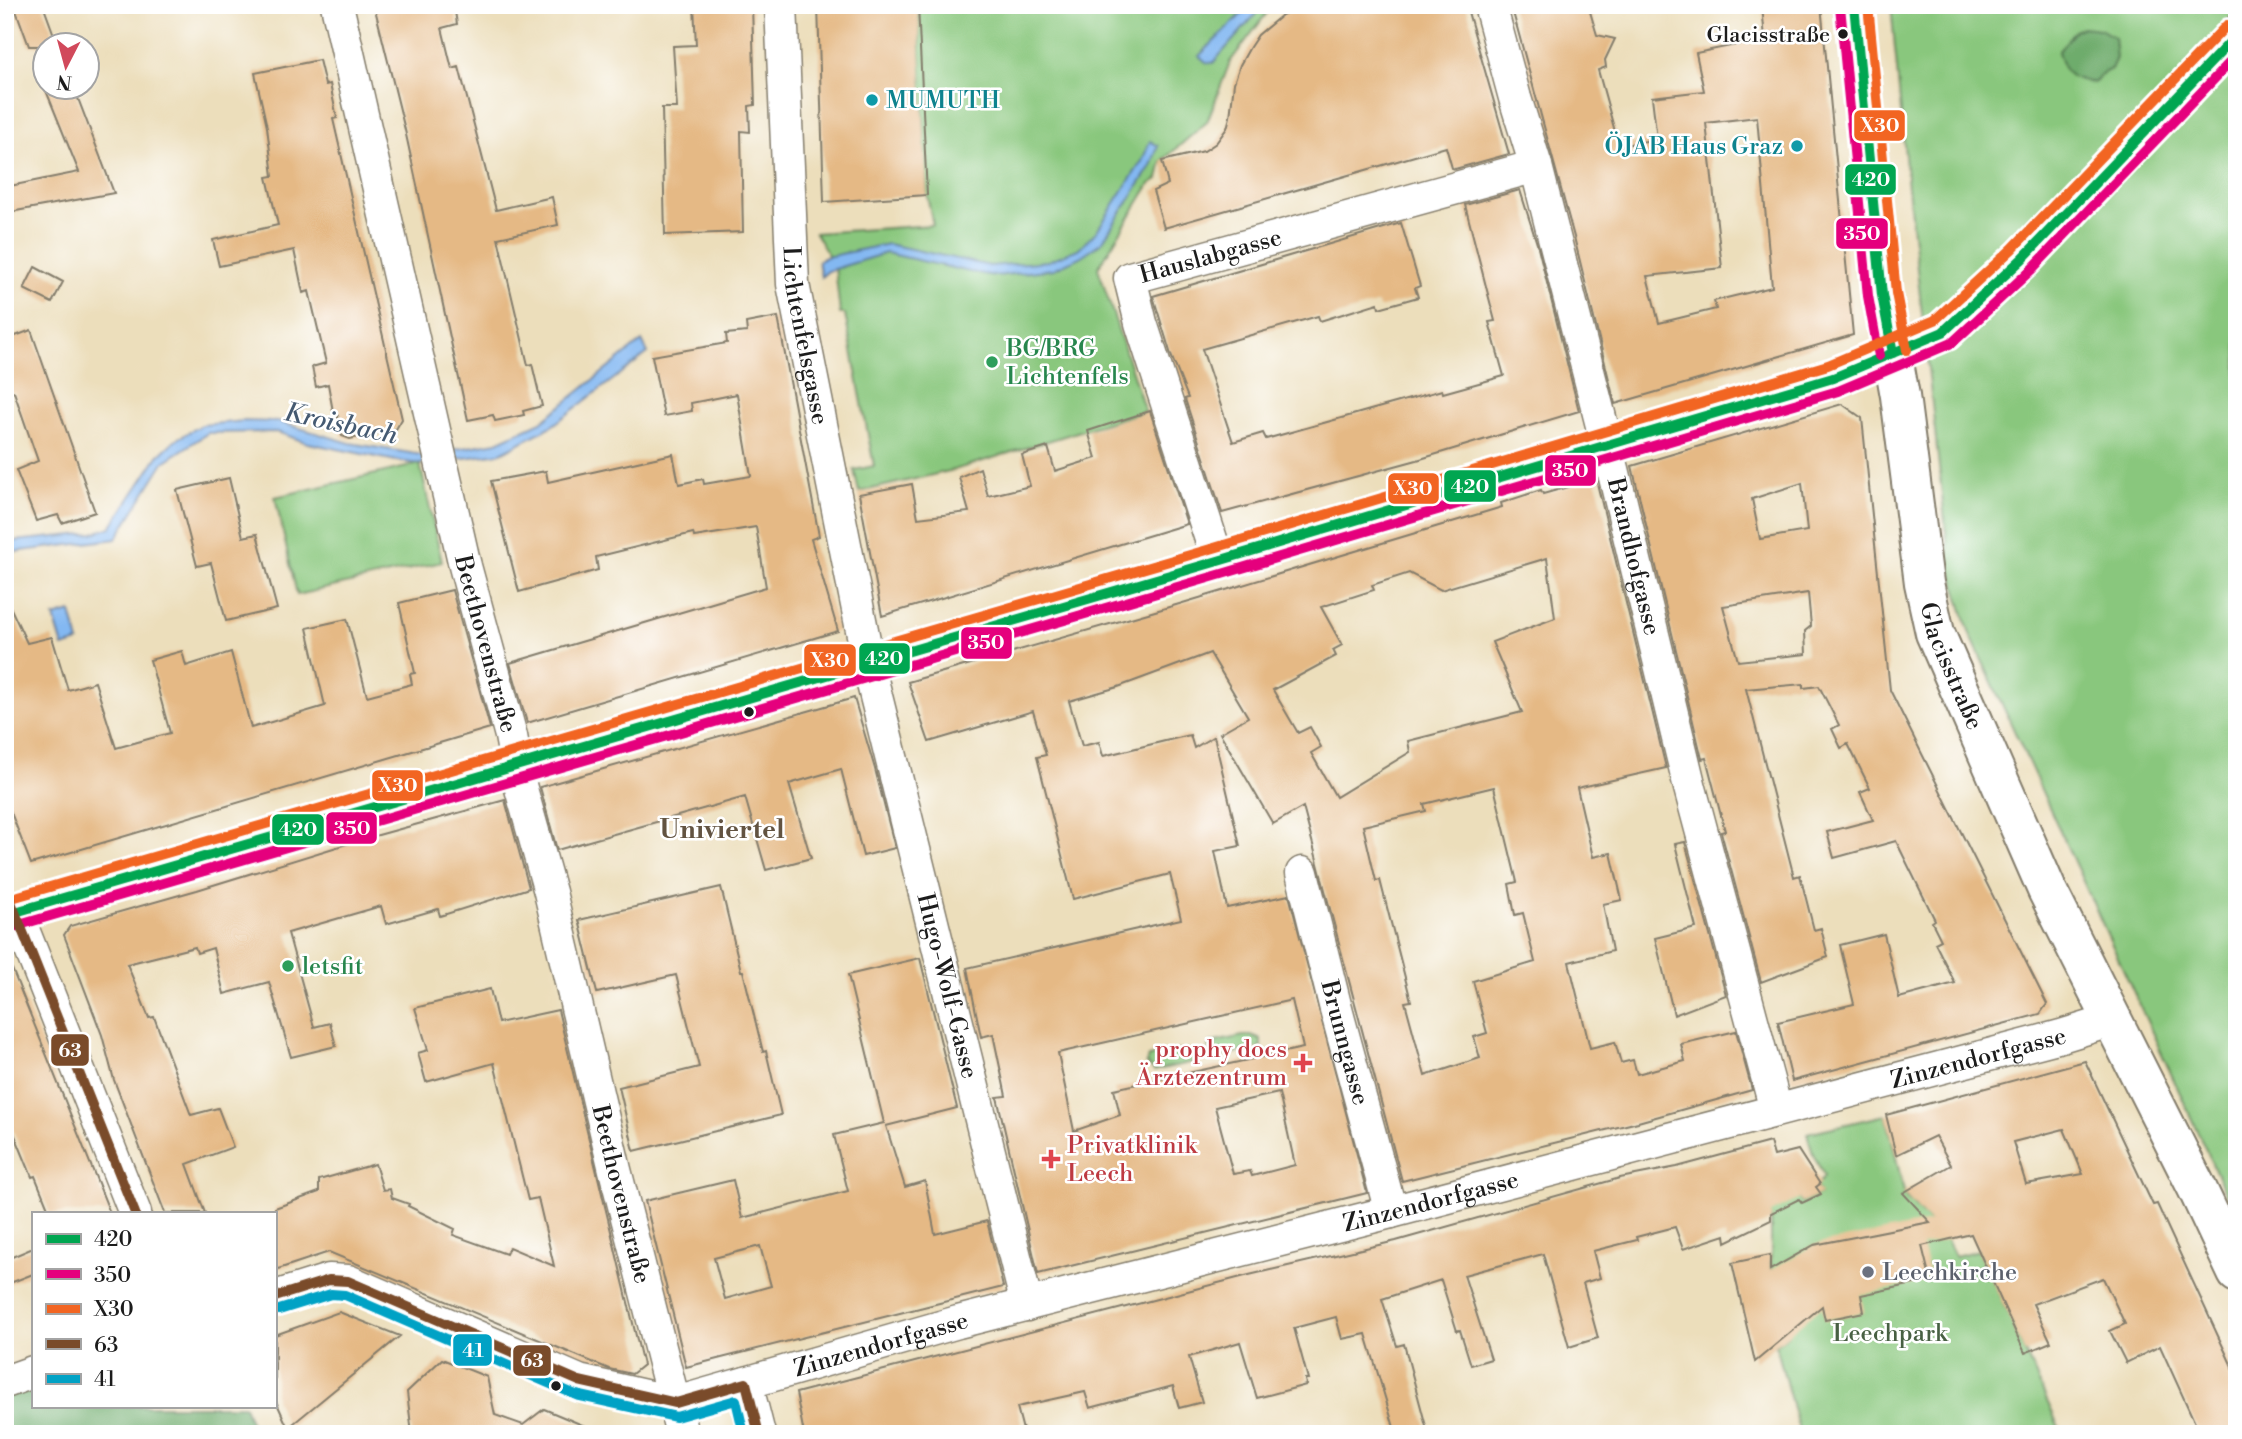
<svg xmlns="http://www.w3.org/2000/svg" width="2242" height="1439" font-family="'Libre Bodoni',serif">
  <rect width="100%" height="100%" fill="#fff"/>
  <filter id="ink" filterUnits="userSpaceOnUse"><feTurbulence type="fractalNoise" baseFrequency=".0143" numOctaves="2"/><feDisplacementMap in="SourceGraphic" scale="14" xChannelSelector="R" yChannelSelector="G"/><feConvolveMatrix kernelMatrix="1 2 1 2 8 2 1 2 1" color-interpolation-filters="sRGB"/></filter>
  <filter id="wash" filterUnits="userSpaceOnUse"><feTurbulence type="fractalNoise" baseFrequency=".00686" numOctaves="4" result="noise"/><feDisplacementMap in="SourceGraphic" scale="28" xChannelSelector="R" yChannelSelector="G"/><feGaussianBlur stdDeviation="1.57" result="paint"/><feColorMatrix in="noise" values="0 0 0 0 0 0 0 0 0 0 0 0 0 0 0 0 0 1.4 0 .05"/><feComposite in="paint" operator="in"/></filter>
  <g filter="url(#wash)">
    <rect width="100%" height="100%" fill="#ecdebb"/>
    <path fill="#89c77d" stroke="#52724c" stroke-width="2" d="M918,5h355l-43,57 -23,60 -45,39 -4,18 -8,5 -52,84 47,143 -191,59 -95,22 -5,-22 20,-4 -29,-152h-5l-5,-47 -20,-34 118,-8 -6,-30z
      M1891,5h346v1213l-268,-586 -19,-66 -42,-378z
      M420,464l22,98 -145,33 -22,-98z
      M1243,1036h11l7,3v8l-44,10 -9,-9 3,-5z
      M1181,1050h10l8,3 -1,8 -44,10 -8,-8 2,-6z
      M1886,1115l19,81 42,44 8,16 24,-6 83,184h-262l-24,-89 12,-11 -14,-41 -3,-20v-54l-9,-38 37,18 3,4 18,-9 -4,-7 8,-11 -11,-22 -6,-21z"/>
    <path fill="#6eac6c" stroke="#456444" stroke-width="2" d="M2083,27l17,2 14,8 2,21 -5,11 -8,4 -9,10c-24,-5 -29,-6 -36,-31l17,-21z
      M33,1383v23h211l11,28h-250v-41z"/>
    <path fill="#83b8f2" stroke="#506a87" stroke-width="2" d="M1251,5h13l-51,58 -7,-1 -7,-6z
      M1150,141l8,5 -7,20 -49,76 -22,15 -26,12 -58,7 -26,-4 -84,-19 -58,18 -7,6 -3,-16 8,-4 62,-13 102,22 58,-5 30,-12 18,-17 46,-71z
      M642,341l6,12 -96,73 -51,27 -81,11 -24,-3 -88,-18 -31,-11 -69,1 -44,29 -48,77 -111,14v-11l89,-9 17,-6 47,-71 17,-16 27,-15 42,-4 35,1 71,21 72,12 75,-13 44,-20z
      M71,612l8,30 -16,5 -9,-30z"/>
    <g id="blocks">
      <path fill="#e5b985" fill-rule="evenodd" d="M14,5h29l15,41h-29z
        M374,5h80l3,19 -15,4 10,41 7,-2 37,143 56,-13 6,28 -60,13 30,127 4,-1 10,42 -19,5 1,4 -29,6 -2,-6 -25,5 -63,-290z
        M694,5h58l3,100 -6,1 1,26 -9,-1 2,101 -78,3 -3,-127h15l-4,-62 23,-1z
        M818,5h100l9,190 -103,7z
        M1304,5h162l43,149 -54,15 -3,-1 -6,-21 -282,81 -11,-37 15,-7 -6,-23 42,-10 12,-8 11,-15 3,-11 4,-34 6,-18 10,-18 8,-12 24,-20z
        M1511,5h77l9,30 18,4 -10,21 1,7 -8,3 21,76 38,-7 -5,-42 52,-6 -8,-38 69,-14 -3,-34h59l32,330 -238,69 -41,-167zM1757,117l15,170 -58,14 2,8 -57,14 -12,-47 75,-8 -16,-145z
        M319,60l6,25 5,-1 7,34 -4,1 69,300 -6,10 -46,10 -8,-3 -4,-20 -4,1 -6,-33 -12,3 -4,-20 14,-4 -17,-72 -6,2 -9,-43 -75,16 -6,-26 65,-15 -11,-48 6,-1 -6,-49 -12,-54z
        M45,88h29l40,105 -109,20v-26l74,-15z
        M1520,190l18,57 41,164 -162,49 -195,53 -37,-114 3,-1 -17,-43 -18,-59 248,-73 19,63 -5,2 3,9 -39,11 -1,-5 -58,18 -2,-5 -116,33 31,93 30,-9 3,6 176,-49 1,3 61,-17 -15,-54 6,-1 -6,-23 -24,-93z
        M35,267l28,15 -11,21 -28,-14z
        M778,317l41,219 -8,3 27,92 -311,92 -17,-60 256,-76 -10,-60 -62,10 -1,-4 -97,24 2,13 -79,22 -28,-111 55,-10 2,11 125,-28 6,30 24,-5 1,5 47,-8 -14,-82 -46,9 1,8 -28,5 -12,-60 75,-13 -1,-9 21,-2 -1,-9z
        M31,330l64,182 -33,11 -4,-8 -22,6 -20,-51 22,-9 -24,-69 -9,2v-54z
        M1842,404l20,14 28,272 157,314 -7,10 -248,67 -14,-59 76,-18 -14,-59 44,-11 15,64 56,-15 -20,-40 6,-3 -9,-18 3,-2 -39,-79 -62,17 -7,-26 46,-12 -13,-28 10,-4 -22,-44 -7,4 -9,-19 7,-4 -20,-39 -16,2v-4l-57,5 48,188 6,-2 14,55 7,-2 7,29 -67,25 -40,-150 4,-1 -19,-73 -4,1 -70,-293zM1802,483l5,48 -47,8 -8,-40zM1808,593l3,33 -6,5 1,23 -68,7 -15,-55z
        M1150,411l37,113 -305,92 -23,-122 53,-10 6,34 51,-6 -10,-35 21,-9 8,28 42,-10 -8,-31 26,-8 7,24 41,-13 -8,-27z
        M229,478l14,59 14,-3 20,75 -51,12 -15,-58 -14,3 -20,-76z
        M1596,479l70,289 -89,20 16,69 18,-4 11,47 -19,4 9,47 -43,11 21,86 25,-6 6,21 12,-3 4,14 48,-13 -4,-17 55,-13 16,59 -114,32 -236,59 -99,-374 -30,17 -53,-91 28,-16 -38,-64 -92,34 -49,14 13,45 17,-4 4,14 87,-21 4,13 20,-12 26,110 -25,5 12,57 62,-13 78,298 -329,81 -41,-177 9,-1 -13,-62 -12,3 -14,-69 214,-49 -11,-45 -97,25 -36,-142 9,-2 -13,-44 -104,31 -21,-60 268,-77 326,-98 -1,-4 40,-13 2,4zM1547,558l8,60 -63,24 30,70 -114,29 2,11 -74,45 -25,-44 10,-6 -11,-20 -12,6 -25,-43 63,-34 -3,-6 9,-5 -21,-38 53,-17 -2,-5 37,-12 32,17zM1494,787l23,95 -8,2 6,31 8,-2 12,49 -62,19 14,52 -13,4 6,21 -55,18 -20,-74 6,-1 -31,-121 -4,1 -13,-55 63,-15 -2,-7zM1292,1000l11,48 -189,41 6,26 -46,16 -16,-78zM1279,1093l16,72 -43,11 -2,-5 -17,3 -18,-67z
        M452,590l38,138 -459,136 -26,-67v-201l22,47 25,-6 16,53 27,-8 21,66 54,-15 -20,-73 32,-9 4,15 45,-14 20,76 74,-22 -18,-78 40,-9 20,77 45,-12 -2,-10 5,-1 -16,-70z
        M854,698l21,71 20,79 -32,8 -22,-87 -52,15 22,74 -45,12 -21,-73 -188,53 -17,-63z
        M505,800l24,88 -89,28 -2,-7 -52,15 -5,-18 -93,27 26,94 16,-4 6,23 -45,11 -22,-75 -45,12 -11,-46 -16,5 -2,-6 -68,17 22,54 5,-1 37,98 27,-7 15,39 -46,17 18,49h-40l-51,-133 -12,-45 -38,-100 6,-9 127,-36 156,-48z
        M1685,842l41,153 -52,20 -19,-77 41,-10 -21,-84z
        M721,887l20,84h2l20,81 3,-1 15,64 -147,36 -15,-64 80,-20 -23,-92 -79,18 -18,-73z
        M5,954h1l104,259h-60l-15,-37 -3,1 -27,-66z
        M920,958l37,150 -71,18 19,61 20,-6 10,53 52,-13 16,66 -317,80 -41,-166 88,-21 9,38 106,-27 -14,-56 50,-12 -36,-148zM760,1246l11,40 -46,13 -11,-41z
        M490,989l8,34 60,-13 85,355 -11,9 -23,-5 -280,-117 -54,18v-62l44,-16v-12l56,-16 8,26 7,-1 2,9 17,6 -1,2 47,23 -2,6 53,19 3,-7 45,19 -16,-68 -10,2 -34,-137 -68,19 -8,-29 10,-3 -13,-42z
        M2085,1061l68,144 4,-1 80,173v57h-37l-40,-88 -34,17 -16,-32 15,-7 -22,-46 -70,26 18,38 -26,11 -54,-119 -49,12 7,28 -6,8 -62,13 3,17 -39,8 -3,-14 -67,56 -23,-99 38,-8v15l44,-25 116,-23 -27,-29 48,-28 -16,-29 -39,19 -10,-40zM2064,1129l19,45 -57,10 -13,-42z
        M1770,1142l4,14 24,-6 22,34 -4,3 5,7 -19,9 -3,-4 -28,14v7l-45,22 -1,-7 -42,14 -8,-22 -39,10 1,3 -44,11 7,27 -17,5 15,55 -29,9 -26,-93 -79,21 27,84 -20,6 -11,-35 -3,1 -16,-51 -59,19 15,47 7,-2 24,90h-32l-30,-100 -24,5 -6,-22 -42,11 14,51h-3l1,6 -49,13 -17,-56 -51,15 13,45 -23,6 -6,-22 -83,22 -5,-16 -68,15 7,27h-220l-8,-41 453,-118 147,-34 224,-63 57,-11z
        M33,1248v26l-28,11v-25z
        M339,1312l61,24 -112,92 -13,-29v-64z
        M442,1359l45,18 8,38 28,10 21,-16 60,25h-192l-5,-42z"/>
    </g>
  </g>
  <g filter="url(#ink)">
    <use href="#blocks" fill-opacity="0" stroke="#847d6c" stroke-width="2"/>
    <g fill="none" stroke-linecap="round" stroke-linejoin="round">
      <defs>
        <g id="minor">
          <path id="s1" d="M337,5l128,561 46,170 9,49 30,107 65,278 67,264"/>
          <path id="s2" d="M781,5l12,279 79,396 155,625"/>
          <path id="s3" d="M1490,5l25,93 21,68 77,303 77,319 86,322"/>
          <path id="s4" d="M1218,561l-77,-238 -11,-45 406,-112"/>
          <path id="s5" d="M1302,873l34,136 55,203"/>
          <path d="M16,912l119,301"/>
          <path id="s6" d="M275,1297l54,-17 19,1 231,100 97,22 282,-81 433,-110 670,-176 52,-16"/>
          <path d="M5,1382l28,-10"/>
          <path d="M746,1383l13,51"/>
        </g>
        <g id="major">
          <path id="s7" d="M1854,5l28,290 18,101 24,187 11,50 112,257 150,298 40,85"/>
          <path d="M5,915l1213,-354 615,-183 110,-46 79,-73 215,-224"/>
        </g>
      </defs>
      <use href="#minor" stroke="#847d6c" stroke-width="35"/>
      <use href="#major" stroke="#847d6c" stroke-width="42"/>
      <use href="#minor" stroke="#fff" stroke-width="32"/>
      <use href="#major" stroke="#fff" stroke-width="38"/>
      <defs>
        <path id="bus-1" d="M1854,5l28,290 11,58
          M5,915l1213,-354 615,-183 110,-46 79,-73 215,-224"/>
        <path id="bus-2" d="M1840,6l28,290 11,60
          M9,928l1213,-354 616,-183 114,-48 80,-74 205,-214"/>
        <path id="bus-3" d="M1868,5l28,288 11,57
          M5,900l1209,-352 614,-183 107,-45 77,-71 215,-224"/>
        <path id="bus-4" d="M5,887l130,326
          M275,1297l54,-17 19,1 231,100 97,22 70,-20 13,51"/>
        <path id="bus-5" d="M279,1310l52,-16 14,1 231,100 100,22 60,-17 8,34"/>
      </defs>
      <use href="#bus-1" stroke="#fff" stroke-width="16"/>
      <use href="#bus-2" stroke="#fff" stroke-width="16"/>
      <use href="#bus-3" stroke="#fff" stroke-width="16"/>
      <use href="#bus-4" stroke="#fff" stroke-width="16"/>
      <use href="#bus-5" stroke="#fff" stroke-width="16"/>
      <use href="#bus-1" stroke="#00a651" stroke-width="10"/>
      <use href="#bus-2" stroke="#e5007d" stroke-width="10"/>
      <use href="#bus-3" stroke="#f26522" stroke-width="10"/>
      <use href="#bus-4" stroke="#7a4b2a" stroke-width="10"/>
      <use href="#bus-5" stroke="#01a2c5" stroke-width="10"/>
    </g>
  </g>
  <g fill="#1c1c1c" stroke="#fff" stroke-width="2.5">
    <circle cx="1843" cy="34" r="6"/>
    <circle cx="749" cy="712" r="6"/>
    <circle cx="556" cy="1386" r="6"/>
  </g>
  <g fill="#0f9aa8" stroke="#fff" stroke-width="2.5">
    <circle cx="872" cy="100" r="7"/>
    <circle cx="1797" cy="146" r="7"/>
  </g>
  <g fill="#2e9e5b" stroke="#fff" stroke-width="2.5">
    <circle cx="992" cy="362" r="7"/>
    <circle cx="288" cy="966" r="7"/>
  </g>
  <g fill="#e0444e" stroke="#fff" stroke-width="2.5">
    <path d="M1299.5 1052.5h7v7h7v7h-7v7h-7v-7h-7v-7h7z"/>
    <path d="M1047.5 1148.5h7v7h7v7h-7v7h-7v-7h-7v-7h7z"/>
  </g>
  <circle fill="#6b7280" stroke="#fff" stroke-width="2.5" cx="1868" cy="1272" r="7"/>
  <g text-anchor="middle" stroke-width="5" stroke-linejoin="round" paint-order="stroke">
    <g font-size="22" fill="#1c1c1c" stroke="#fff" text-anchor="end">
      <text x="1830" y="42">Glacisstraße</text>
    </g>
    <g font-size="24" fill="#0d838f" stroke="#fff" text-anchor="start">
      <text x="886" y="108">MUMUTH</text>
      <text x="1783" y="154" text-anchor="end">ÖJAB Haus Graz</text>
    </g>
    <g font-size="24" fill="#1c1c1c" stroke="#fff">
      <text dy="8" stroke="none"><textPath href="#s4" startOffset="380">Hauslabgasse</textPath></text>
      <text dy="8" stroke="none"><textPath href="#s2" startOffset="332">Lichtenfelsgasse</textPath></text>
      <text dy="8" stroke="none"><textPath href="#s3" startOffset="570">Brandhofgasse</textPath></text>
      <text dy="8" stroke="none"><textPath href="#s1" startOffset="656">Beethovenstraße</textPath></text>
      <text dy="8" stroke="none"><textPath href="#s7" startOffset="670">Glacisstraße</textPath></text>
      <text dy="8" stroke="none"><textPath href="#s2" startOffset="998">Hugo-Wolf-Gasse</textPath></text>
      <text dy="8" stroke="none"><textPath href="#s5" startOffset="175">Brunngasse</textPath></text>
      <text dy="8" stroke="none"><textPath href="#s6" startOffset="1774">Zinzendorfgasse</textPath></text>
      <text dy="8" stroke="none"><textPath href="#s1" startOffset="1223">Beethovenstraße</textPath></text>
      <text dy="8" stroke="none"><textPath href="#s6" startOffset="1208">Zinzendorfgasse</textPath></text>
      <text dy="8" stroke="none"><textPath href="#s6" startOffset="640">Zinzendorfgasse</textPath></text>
    </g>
    <g font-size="24" fill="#27864d" stroke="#fff" text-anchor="start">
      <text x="1006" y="356">BG/BRG<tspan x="1006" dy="28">Lichtenfels</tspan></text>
      <text x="302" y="974">letsfit</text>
    </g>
    <g font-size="24" fill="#be3a42" stroke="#fff" text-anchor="end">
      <text x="1287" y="1057">prophy docs<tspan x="1287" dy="28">Ärztezentrum</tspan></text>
      <text x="1067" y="1153" text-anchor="start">Privatklinik<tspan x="1067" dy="28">Leech</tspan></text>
    </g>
    <g font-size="24" fill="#5b616d" stroke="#fff" text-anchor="start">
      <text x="1882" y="1280">Leechkirche</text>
    </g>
    <g font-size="24" fill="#486043" stroke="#fff">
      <text x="1890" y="1341">Leechpark</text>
    </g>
    <g font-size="26" font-style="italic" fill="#455a72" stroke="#fff">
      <text transform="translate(341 423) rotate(12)" y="9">Kroisbach</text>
    </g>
    <g font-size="26" font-weight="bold" fill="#625341" stroke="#fff">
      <text x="722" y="838">Univiertel</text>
    </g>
  </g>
  <g stroke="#fff" stroke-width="2.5">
    <rect x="1853" y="109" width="53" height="33" rx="7" fill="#f26522"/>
    <rect x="1844" y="163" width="53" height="33" rx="7" fill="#00a651"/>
    <rect x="1835" y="217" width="54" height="33" rx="7" fill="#e5007d"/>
    <rect x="1544" y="454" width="53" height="33" rx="7" fill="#e5007d"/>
    <rect x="1443" y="469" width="54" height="34" rx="7" fill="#00a651"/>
    <rect x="1387" y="472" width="53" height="33" rx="7" fill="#f26522"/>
    <rect x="960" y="626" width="53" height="34" rx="7" fill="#e5007d"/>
    <rect x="858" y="642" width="53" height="33" rx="7" fill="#00a651"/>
    <rect x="803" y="643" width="54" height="34" rx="7" fill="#f26522"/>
    <rect x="371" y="769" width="53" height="33" rx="7" fill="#f26522"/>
    <rect x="325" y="811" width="53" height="34" rx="7" fill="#e5007d"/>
    <rect x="271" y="813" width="54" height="33" rx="7" fill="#00a651"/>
    <rect x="50" y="1033" width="40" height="34" rx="7" fill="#7a4b2a"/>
    <rect x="452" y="1333" width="41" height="34" rx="7" fill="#01a2c5"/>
    <rect x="512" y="1344" width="40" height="33" rx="7" fill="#7a4b2a"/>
  </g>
  <g font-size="19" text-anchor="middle" font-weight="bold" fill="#fff">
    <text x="1880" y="132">X30</text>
    <text x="1871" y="186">420</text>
    <text x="1862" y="240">350</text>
    <text x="1570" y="477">350</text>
    <text x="1470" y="493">420</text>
    <text x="1413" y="495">X30</text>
    <text x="986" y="649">350</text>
    <text x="884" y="665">420</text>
    <text x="830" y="667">X30</text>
    <text x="398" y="792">X30</text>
    <text x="352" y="835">350</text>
    <text x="298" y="836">420</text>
    <text x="70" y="1057">63</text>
    <text x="473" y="1357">41</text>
    <text x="532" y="1367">63</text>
  </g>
  <rect width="2242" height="1439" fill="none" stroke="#fff" stroke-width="28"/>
  <rect x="32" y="1212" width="245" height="196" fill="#ffffff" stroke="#a4a4a4" stroke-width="2"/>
  <rect x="46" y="1234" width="35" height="10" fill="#00a651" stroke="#a4a4a4" stroke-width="2"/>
  <text x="94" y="1246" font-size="21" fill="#1c1c1c">420</text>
  <rect x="46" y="1269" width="35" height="10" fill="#e5007d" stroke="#a4a4a4" stroke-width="2"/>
  <text x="94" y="1282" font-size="21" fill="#1c1c1c">350</text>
  <rect x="46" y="1304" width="35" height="10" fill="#f26522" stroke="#a4a4a4" stroke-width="2"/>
  <text x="94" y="1316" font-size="21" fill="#1c1c1c">X30</text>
  <rect x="46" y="1339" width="35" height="10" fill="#7a4b2a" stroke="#a4a4a4" stroke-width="2"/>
  <text x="94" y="1352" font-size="21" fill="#1c1c1c">63</text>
  <rect x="46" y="1374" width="35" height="10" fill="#01a2c5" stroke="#a4a4a4" stroke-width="2"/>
  <text x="94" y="1386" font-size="21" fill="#1c1c1c">41</text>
  <g transform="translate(66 66) rotate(186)"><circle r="33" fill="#ffffff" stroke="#a4a4a4" stroke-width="2"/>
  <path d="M0-5L12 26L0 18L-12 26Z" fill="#d1495b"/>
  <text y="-10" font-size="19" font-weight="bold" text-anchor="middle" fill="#1c1c1c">N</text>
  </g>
</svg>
